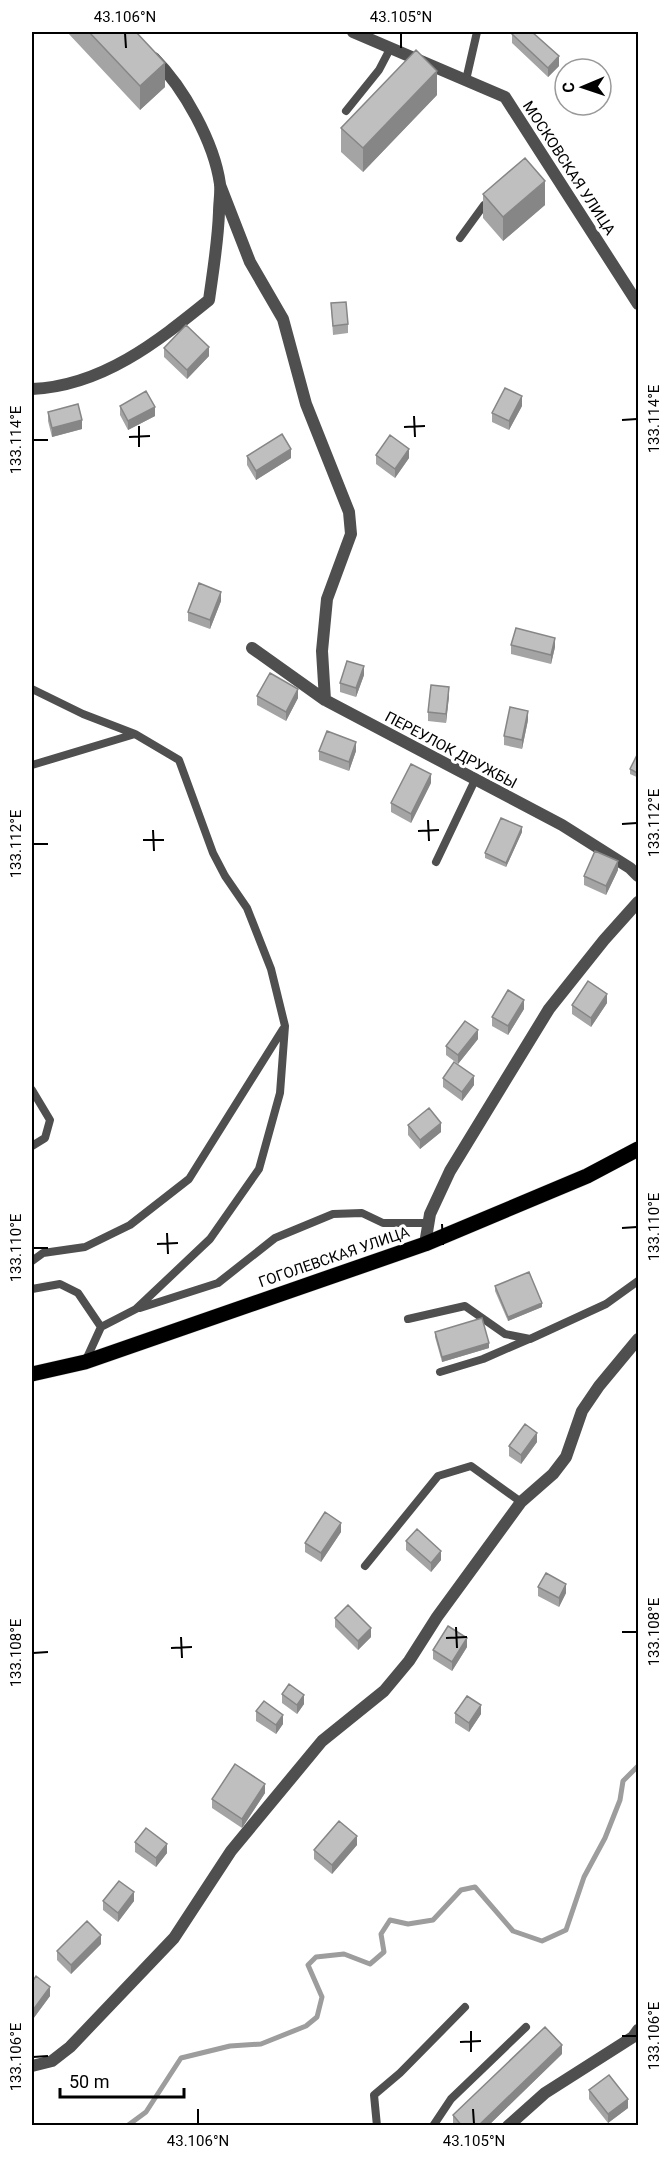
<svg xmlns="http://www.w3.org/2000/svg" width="670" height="2157" font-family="Roboto,sans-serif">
  <rect width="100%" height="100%" fill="#fff"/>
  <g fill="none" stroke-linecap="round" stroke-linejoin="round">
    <path stroke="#9d9d9d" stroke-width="5" d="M127,2126l19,-14 35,-54 49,-12 31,-2 45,-18 11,-9 5,-20 -14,-32 8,-8 28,-3 26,10 14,-12 -3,-18 9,-14 18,4 25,-4 28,-30 14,-3 38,44 29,10 24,-11 18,-53 21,-39 15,-38 3,-19 15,-15"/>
    <defs>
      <path id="primary" d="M32,1374l53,-12 340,-118 162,-68 51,-27"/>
    </defs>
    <use href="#primary" stroke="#dbdbdb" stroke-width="16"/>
    <path stroke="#4f4f4f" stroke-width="8" d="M466,80l11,-48
      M346,111l33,-41 12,-23
      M460,238l24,-33 6,-4
      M32,689l51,25 52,20 44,26 34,93 12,23 22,32 24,61 14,57 -5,67 -21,76 -49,70 -74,70 -35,18 -16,35
      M32,765l103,-31
      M436,862l39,-82
      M32,1090l18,30 -5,18 -13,8
      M32,1261l11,-8 42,-6 45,-22 59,-46 94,-150
      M32,1289l28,-5 18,9 23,34
      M140,1308l78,-25 57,-45 58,-24 29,-1 21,10h45
      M408,1319l57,-13 40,28 25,5 76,-35 32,-23
      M440,1372l43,-13 46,-20
      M365,1566l73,-90 33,-10 50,36
      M377,2126l-3,-31 26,-22 65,-66
      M433,2126l18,-27 75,-72"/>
    <path stroke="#4f4f4f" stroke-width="12" d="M220,185l30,77 33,57 23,85 43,108 2,22 -24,65 -5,52 3,49
      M32,389c70,-3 125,-47 177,-89 4,-29 9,-58 10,-88 0,-9 2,-19 1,-28 -6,-42 -36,-96 -66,-126
      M252,648l73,52 237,125 68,43 8,8
      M425,1244l5,-30 20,-43 99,-162 55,-69 34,-38
      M32,2066l20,-5 18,-14 104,-109 57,-87 91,-110 62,-50 25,-30 28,-44 84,-115 32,-28 13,-17 16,-46 17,-25 39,-47
      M508,2126l37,-33 88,-56 5,-7"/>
    <path stroke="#4f4f4f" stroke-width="12" d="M353,32l152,65 133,207"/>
    <use href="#primary" stroke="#000" stroke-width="15"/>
  </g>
  <path fill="#a4a4a4" d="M67,32h69l29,55 -25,23z
    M512,34l47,32 -11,11 -36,-34z
    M437,95l-74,77 -22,-20v-24z
    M483,194l62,11 -42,36 -20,-23z
    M331,303l17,21v9l-15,2z
    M164,348l45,8 -22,23 -23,-22z
    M120,406l35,10 -27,14 -8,-15z
    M522,406l-13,24 -17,-8v-9z
    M48,412l34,17 -30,8 -4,-16z
    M376,455l33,3 -14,20 -19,-14z
    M247,456l44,2 -35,22 -9,-15z
    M221,601l-11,28 -22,-8v-9z
    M511,645l44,2 -4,17 -40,-10z
    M364,675l-8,22 -16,-5v-9z
    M257,696l41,2 -12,23 -29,-16z
    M449,696l-3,27 -18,-2v-9z
    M528,720l-6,29 -18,-4v-9z
    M319,751h37l-7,20 -30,-11z
    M639,751v27l-9,-4v-5z
    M431,783l-20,40 -20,-11v-9z
    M522,832l-16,35 -21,-9v-5z
    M618,870l-12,25 -22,-10v-9z
    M607,1003l-16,24 -19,-13v-9z
    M524,1009l-16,26 -16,-9v-9z
    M478,1039l-20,25 -12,-9v-9z
    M443,1078l31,7 -12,16 -19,-14z
    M408,1125l33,7 -21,17 -12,-14z
    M495,1286l47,21 -34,14 -13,-30z
    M435,1332l54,16 -47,14 -7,-25z
    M537,1442l-16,22 -12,-8v-10z
    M341,1532l-20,30 -16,-10v-9z
    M406,1541l35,19 -10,12 -25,-22z
    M538,1587l28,6 -7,14 -21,-11z
    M335,1618l36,19 -13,13 -23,-23z
    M467,1647l-15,24 -19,-12v-9z
    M282,1694l22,10 -7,10 -15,-11z
    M256,1711l27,13 -7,10 -20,-13z
    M455,1713l26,1 -12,18 -14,-9z
    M265,1793l-23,35 -30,-20v-9z
    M135,1842l32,11 -11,14 -21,-15z
    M357,1845l-25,29 -18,-15v-9z
    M103,1901h31l-16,21 -15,-12z
    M101,1944l-30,30 -14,-14v-9z
    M32,1982l18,14 -17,23 -1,-1z
    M562,2054l-74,72h-34l-1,-1v-10z
    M589,2090l39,18 -20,15 -19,-24z"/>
  <path fill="#868686" d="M559,56v10l-11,11v-9z
    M165,63v24l-25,23v-24z
    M437,71v24l-74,77v-24z
    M545,181v24l-42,36v-24z
    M209,347v9l-22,23v-9z
    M522,396v10l-13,24v-9z
    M155,407v9l-27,14v-9z
    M82,420v9l-30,8v-9z
    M291,449v9l-35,22v-9z
    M409,449v9l-14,20v-9z
    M221,592v9l-11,28v-9z
    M555,638v9l-4,17v-9z
    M364,666v9l-8,22v-9z
    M449,687v9l-3,27v-9z
    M298,689v9l-12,23v-9z
    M528,711v9l-6,29v-9z
    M356,742v9l-7,20v-9z
    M431,774v9l-20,40v-9z
    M522,827v5l-16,35v-4z
    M618,861v9l-12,25v-9z
    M607,994v9l-16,24v-9z
    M524,1000v9l-16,26v-9z
    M478,1030v9l-20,25v-9z
    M474,1076v9l-12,16v-9z
    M441,1123v9l-21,17v-9z
    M542,1303v4l-34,14v-4z
    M489,1343v5l-47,14v-5z
    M537,1433v9l-16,22v-9z
    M341,1523v9l-20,30v-9z
    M441,1551v9l-10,12v-9z
    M566,1584v9l-7,14v-9z
    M371,1628v9l-13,13v-9z
    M467,1638v9l-15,24v-9z
    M304,1695v9l-7,10v-9z
    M481,1705v9l-12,18v-9z
    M283,1715v9l-7,10v-9z
    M265,1784v9l-23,35v-9z
    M357,1836v9l-25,29v-9z
    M167,1844v9l-11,14v-9z
    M134,1892v9l-16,21v-9z
    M101,1935v9l-30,30v-9z
    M50,1987v9l-17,23v-9z
    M562,2045v9l-74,72h-10z
    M628,2099v9l-20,15v-9z"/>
  <path fill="#bfbfbf" stroke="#868686" stroke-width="1.5" d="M89,32h47l29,31 -25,23z
    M514,32h18l27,24 -11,12 -36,-34z
    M416,50l21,21 -74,77 -22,-20z
    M525,158l20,23 -42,36 -20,-23z
    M346,302l2,22 -15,2 -2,-23z
    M186,325l23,22 -22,23 -23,-22z
    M505,388l17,8 -13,25 -17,-8z
    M146,391l9,16 -27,14 -8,-15z
    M78,404l4,16 -30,8 -4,-16z
    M282,434l9,15 -35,22 -9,-15z
    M390,435l19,14 -14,20 -19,-14z
    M199,583l22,9 -11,28 -22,-8z
    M516,628l39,10 -4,17 -40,-10z
    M347,661l17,5 -8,22 -16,-5z
    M270,673l28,16 -12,23 -29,-16z
    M431,685l18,2 -3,27 -18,-2z
    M510,707l18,4 -6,29 -18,-4z
    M327,731l29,11 -7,20 -30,-11z
    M639,751v23l-9,-5z
    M411,764l20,10 -20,40 -20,-11z
    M501,818l21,9 -16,36 -21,-10z
    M595,851l23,10 -12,25 -22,-10z
    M588,981l19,13 -16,24 -19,-13z
    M508,990l16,10 -16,26 -16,-9z
    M465,1021l13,9 -20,25 -12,-9z
    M454,1062l20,14 -12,16 -19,-14z
    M429,1108l12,15 -21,17 -12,-15z
    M529,1272l13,31 -34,14 -13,-31z
    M482,1318l7,25 -47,14 -7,-25z
    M525,1424l12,9 -16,22 -12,-9z
    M325,1512l16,11 -20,30 -16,-10z
    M417,1529l24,22 -10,12 -25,-22z
    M546,1573l20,11 -7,14 -21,-11z
    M348,1605l23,23 -13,13 -23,-23z
    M448,1626l19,12 -15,24 -19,-12z
    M289,1684l15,11 -7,10 -15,-11z
    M467,1696l14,9 -12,18 -14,-10z
    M264,1701l19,14 -7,10 -20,-14z
    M235,1764l30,20 -23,35 -30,-20z
    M339,1821l18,15 -25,29 -18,-15z
    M146,1828l21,16 -11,14 -21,-16z
    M119,1881l15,11 -16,21 -15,-12z
    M87,1921l14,14 -30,30 -14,-14z
    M36,1976l14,11 -17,23 -1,-1v-27z
    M545,2027l17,18 -84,81h-16l-9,-11z
    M609,2075l19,24 -20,15 -19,-24z"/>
  <path fill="none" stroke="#000" stroke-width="2" d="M125,33l1,15M401,33v15M414,416l1,21M622,420l15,-1M139,426v21M404,427l21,-1M129,437l21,-1M33,440h15M428,820l1,21M622,824l15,-1M153,830l1,21M418,831l21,-1M143,840h21M33,844h15M442,1224l1,21M622,1228l15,-1M167,1233l1,21M432,1235l21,-1M157,1244l21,-1M33,1248h15M456,1627l1,21M622,1632h15M181,1637l1,21M446,1638l21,-1M171,1648l21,-1M33,1653l15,-1M471,2031v21M622,2036h15M460,2042l21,-1M33,2057l15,-1M198,2109v15M473,2109l1,15"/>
  <g text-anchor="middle" stroke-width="6" stroke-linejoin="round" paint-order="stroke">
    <g font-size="15" fill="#000" stroke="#fff">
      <text transform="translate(569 168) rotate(57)" y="5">МОСКОВСКАЯ УЛИЦА</text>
      <text transform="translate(451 750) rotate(28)" y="5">ПЕРЕУЛОК ДРУЖБЫ</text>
      <text transform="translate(334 1257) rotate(-19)" y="5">ГОГОЛЕВСКАЯ УЛИЦА</text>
    </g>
  </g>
  <rect width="670" height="2157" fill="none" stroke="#ffffff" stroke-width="66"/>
  <g transform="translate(583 87) rotate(268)"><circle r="28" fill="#ffffff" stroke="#999999" stroke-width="1.5"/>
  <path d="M0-4.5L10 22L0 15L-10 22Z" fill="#000000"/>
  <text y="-9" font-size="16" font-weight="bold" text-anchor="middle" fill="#000000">С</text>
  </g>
  <path d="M60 2088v9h124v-9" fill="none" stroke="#000000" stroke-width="3"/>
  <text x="69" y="2088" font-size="18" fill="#000000" stroke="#ffffff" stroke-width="4.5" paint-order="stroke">50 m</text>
  <rect x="33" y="33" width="604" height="2091" fill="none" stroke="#000" stroke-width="2"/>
  <g font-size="15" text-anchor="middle" fill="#000">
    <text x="125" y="22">43.106°N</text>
    <text x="401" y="22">43.105°N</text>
    <text transform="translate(654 419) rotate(-90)" y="5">133.114°E</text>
    <text transform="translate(16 440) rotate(-90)" y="5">133.114°E</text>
    <text transform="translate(654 823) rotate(-90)" y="5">133.112°E</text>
    <text transform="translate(16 844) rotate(-90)" y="5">133.112°E</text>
    <text transform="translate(654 1227) rotate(-90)" y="5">133.110°E</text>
    <text transform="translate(16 1248) rotate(-90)" y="5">133.110°E</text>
    <text transform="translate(654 1632) rotate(-90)" y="5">133.108°E</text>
    <text transform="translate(16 1653) rotate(-90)" y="5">133.108°E</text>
    <text transform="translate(654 2036) rotate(-90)" y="5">133.106°E</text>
    <text transform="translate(16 2057) rotate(-90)" y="5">133.106°E</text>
    <text x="198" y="2146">43.106°N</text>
    <text x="474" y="2146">43.105°N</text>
  </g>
</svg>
